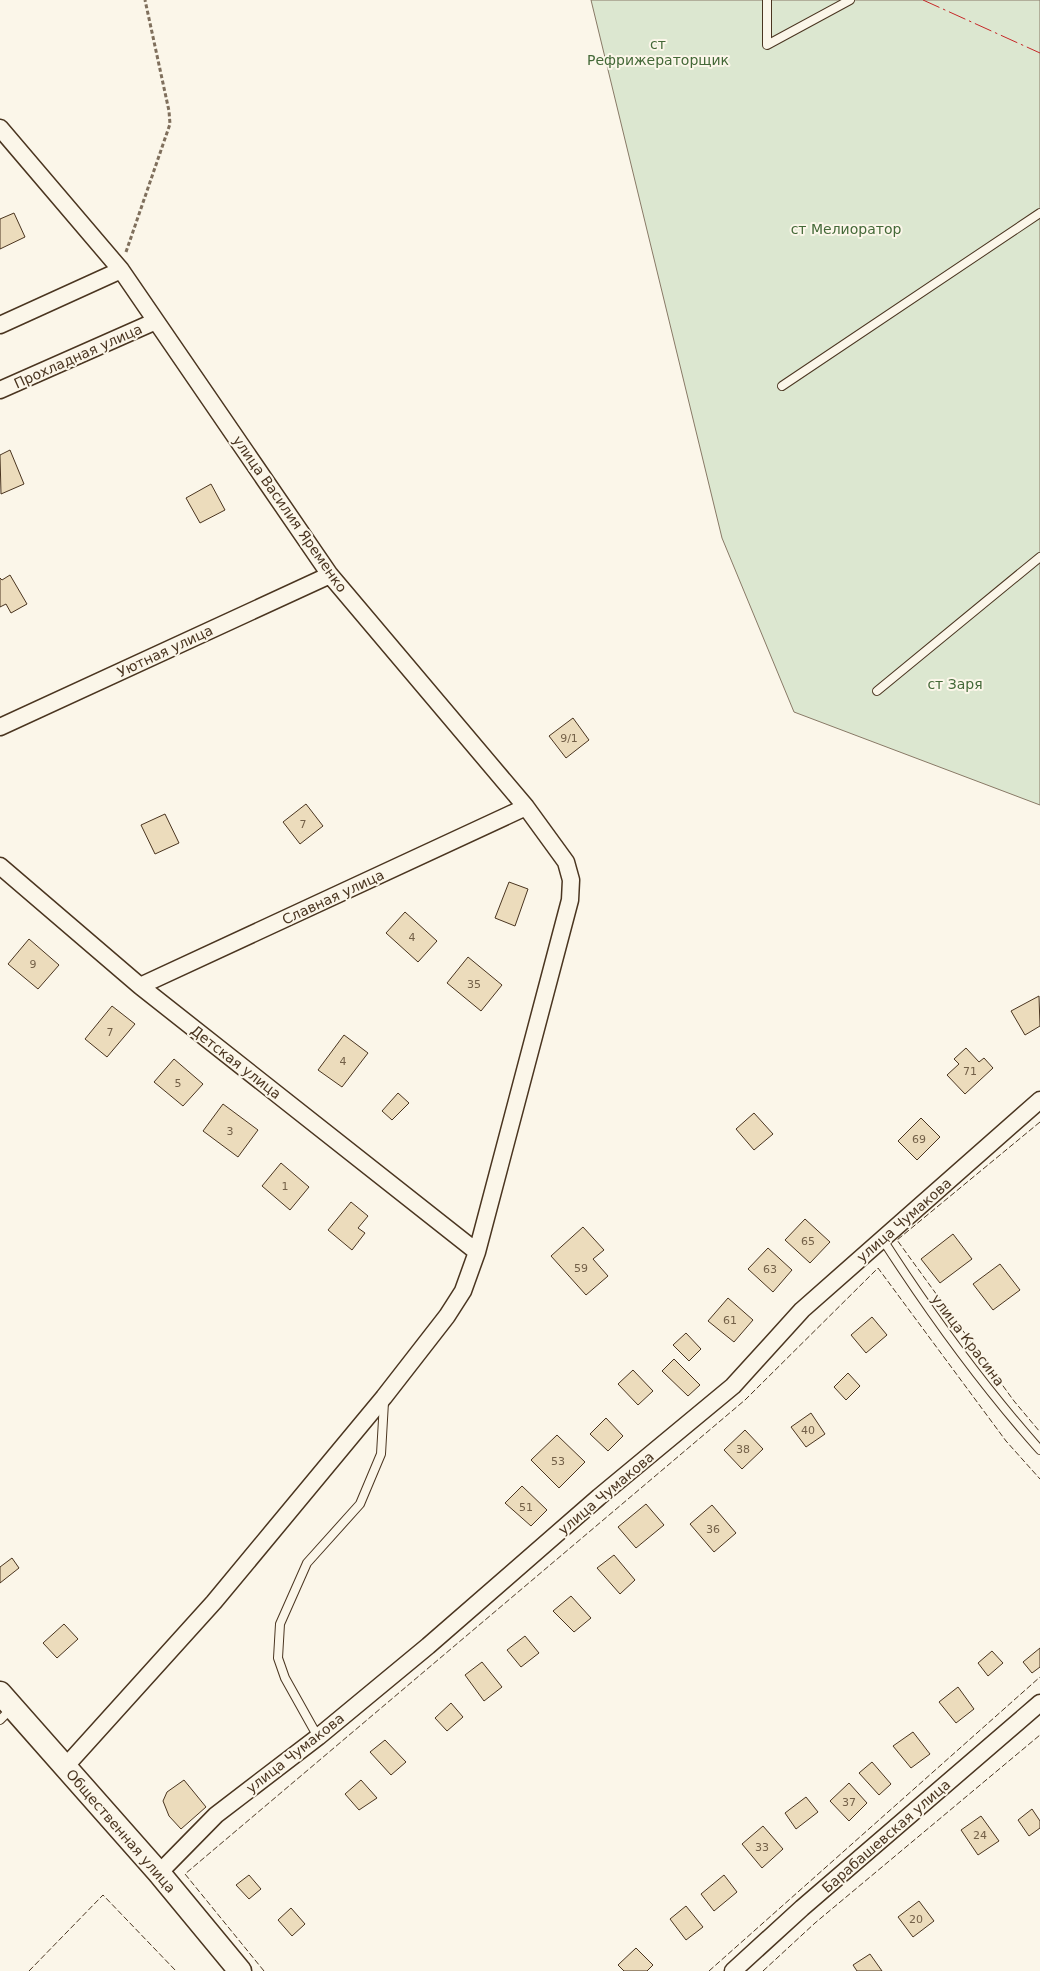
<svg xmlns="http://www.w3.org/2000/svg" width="1040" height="1971" font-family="'DejaVu Sans',sans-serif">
  <rect width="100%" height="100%" fill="#fbf6e9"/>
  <path fill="#dce7d0" stroke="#887966" d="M591,0h449v805l-246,-93 -72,-174z"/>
  <path fill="#ecdcbc" stroke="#4a3520" d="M14,213l11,24 -25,12v-30z
    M10,450l14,34 -23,10 -1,-39z
    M211,484l14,26 -25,13 -14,-25z
    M10,575l17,29 -16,9 -5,-9 -6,3v-29l2,2z
    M573,718l16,22 -23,18 -17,-22z
    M306,804l17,22 -23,18 -17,-22z
    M165,814l14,29 -24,11 -14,-29z
    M509,882l19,7 -13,37 -20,-8z
    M405,912l32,29 -19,21 -32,-29z
    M29,939l30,26 -21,24 -30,-25z
    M468,957l34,28 -21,26 -34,-28z
    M1039,996l1,30 -15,9 -14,-24z
    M112,1006l23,18 -28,33 -22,-18z
    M344,1035l24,18 -26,34 -24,-17z
    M966,1048l13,14 5,-4 9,10 -28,26 -18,-19 12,-11 -5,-5z
    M174,1059l29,25 -20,22 -29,-24z
    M398,1093l11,10 -17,17 -10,-9z
    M223,1104l35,26 -20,27 -35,-26z
    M754,1113l19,21 -19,16 -18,-21z
    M921,1118l19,19 -23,23 -19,-19z
    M281,1163l28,24 -19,23 -28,-24z
    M351,1202l17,14 -10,12 7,5 -13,17 -24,-20z
    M805,1219l25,23 -20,21 -25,-23z
    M583,1227l21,23 -11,9 15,17 -22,19 -35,-39z
    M953,1234l19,25 -32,24 -19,-24z
    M768,1248l24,22 -19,22 -25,-23z
    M1000,1264l20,26 -27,20 -20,-26z
    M728,1298l25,22 -19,22 -26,-21z
    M872,1317l15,18 -21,18 -15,-18z
    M686,1333l15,16 -12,12 -16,-16z
    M674,1359l26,26 -12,11 -26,-25z
    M633,1370l20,21 -15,14 -20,-21z
    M848,1373l12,13 -14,14 -12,-13z
    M811,1413l14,21 -19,13 -15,-20z
    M606,1418l17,18 -15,15 -18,-17z
    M745,1430l18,19 -21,20 -18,-19z
    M557,1435l28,27 -26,26 -28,-28z
    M522,1486l25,24 -16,16 -26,-23z
    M646,1504l18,21 -28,23 -18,-21z
    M712,1505l24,28 -22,19 -24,-28z
    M614,1555l21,25 -15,14 -23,-26z
    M12,1558l7,10 -19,15v-16z
    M571,1596l20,22 -17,14 -21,-21z
    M64,1624l14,15 -21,19 -14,-15z
    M525,1636l14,17 -18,14 -14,-17z
    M1040,1648v19l-8,6 -9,-11z
    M992,1651l11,12 -15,13 -10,-13z
    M482,1662l20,25 -18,14 -19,-26z
    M958,1687l16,22 -18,14 -17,-21z
    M451,1703l12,14 -16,14 -12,-13z
    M913,1732l17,22 -19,14 -18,-22z
    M385,1740l21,22 -15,13 -21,-23z
    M872,1762l19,22 -12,11 -20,-22z
    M184,1780l22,27 -25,22 -12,-13 -6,-15 4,-9z
    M361,1780l16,18 -18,12 -14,-16z
    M849,1783l18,20 -18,18 -19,-20z
    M806,1797l12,15 -22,17 -11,-16z
    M1032,1809l8,12v7l-11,8 -11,-16z
    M981,1816l18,25 -21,14 -17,-25z
    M763,1826l20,23 -21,19 -20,-24z
    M249,1875l12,14 -12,10 -13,-14z
    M724,1875l13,17 -23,19 -13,-17z
    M919,1901l15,20 -21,16 -15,-20z
    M686,1906l17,21 -17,13 -16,-21z
    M291,1908l14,16 -13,12 -14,-16z
    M636,1948l17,17 -6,6h-23l-6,-6z
    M870,1954l12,17h-25l-4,-6z"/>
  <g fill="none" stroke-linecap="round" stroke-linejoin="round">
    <defs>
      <path id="lane" d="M767,0v45l83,-45
        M782,386l258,-173
        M877,691l163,-134
        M883,1240c47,73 99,145 157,210
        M0,1720l11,-11
        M318,1737l-33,-59 -7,-20 2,-34 27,-61 53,-59 21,-50 3,-52"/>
      <path id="street" d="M0,128l121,142 209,305 196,232 40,55 5,18 -1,20 -93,352 -14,39 -16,25 -63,81 -170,205 -149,165
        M0,325l121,-55
        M0,390l156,-69
        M0,727l330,-152
        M0,866l140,120 337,266
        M140,986l386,-179
        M159,1873l57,-58 102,-78 110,-91 171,-149 134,-111 69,-76 238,-210
        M733,1971l69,-63 238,-205"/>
      <path id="secondary" d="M0,1693l159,180 81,98"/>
    </defs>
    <use href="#lane" stroke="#4a3520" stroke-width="10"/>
    <use href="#street" stroke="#4a3520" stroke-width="19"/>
    <use href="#secondary" stroke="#4a3520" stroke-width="25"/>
    <path stroke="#7f6f5c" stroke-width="3" stroke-dasharray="4 2.5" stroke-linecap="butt" d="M126,252l44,-128 -1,-13 -24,-111"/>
    <use href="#lane" stroke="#fbf6e9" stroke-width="8"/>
    <use href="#street" stroke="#fbf6e9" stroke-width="16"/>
    <use href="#secondary" stroke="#fbf6e9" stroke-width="22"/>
    <path stroke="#4a3520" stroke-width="1" stroke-dasharray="6 2.5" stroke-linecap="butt" d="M1040,1122l-143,118 117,161 26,31
      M29,1971l74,-76 73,76
      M264,1971l-79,-97 560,-474 133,-132 128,173 34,38
      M709,1971l331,-294
      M763,1971l52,-48 225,-188"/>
    <path stroke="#c62828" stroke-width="1" stroke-dasharray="18 4 2.5 4" stroke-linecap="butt" d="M923,0l117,53"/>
  </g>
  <g text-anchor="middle" stroke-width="4" stroke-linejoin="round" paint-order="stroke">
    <g font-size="11" fill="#725f47">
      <text x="569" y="742">9/1</text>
      <text x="303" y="828">7</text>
      <text x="412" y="941">4</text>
      <text x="33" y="968">9</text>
      <text x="474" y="988">35</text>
      <text x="110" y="1036">7</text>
      <text x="343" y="1065">4</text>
      <text x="970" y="1075">71</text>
      <text x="178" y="1087">5</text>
      <text x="230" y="1135">3</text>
      <text x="919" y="1143">69</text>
      <text x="285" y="1190">1</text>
      <text x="808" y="1245">65</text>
      <text x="581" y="1272">59</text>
      <text x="770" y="1273">63</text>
      <text x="730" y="1324">61</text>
      <text x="808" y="1434">40</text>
      <text x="743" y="1453">38</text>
      <text x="558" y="1465">53</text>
      <text x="526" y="1511">51</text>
      <text x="713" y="1533">36</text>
      <text x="849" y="1806">37</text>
      <text x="980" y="1839">24</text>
      <text x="762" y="1851">33</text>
      <text x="916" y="1923">20</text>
    </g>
    <g font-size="14" fill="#436837" stroke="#fbf6e9">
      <text x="658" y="49">ст<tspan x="658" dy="16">Рефрижераторщик</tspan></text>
      <text x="846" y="234">ст Мелиоратор</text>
      <text x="955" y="689">ст Заря</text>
    </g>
    <g font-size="14" fill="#4a3520" stroke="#fbf6e9">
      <text transform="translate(78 356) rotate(-24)" y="5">Прохладная улица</text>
      <text transform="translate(290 514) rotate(55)" y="5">улица Василия Яременко</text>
      <text transform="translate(165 651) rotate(-25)" y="5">Уютная улица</text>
      <text transform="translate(333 897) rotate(-25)" y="5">Славная улица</text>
      <text transform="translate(236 1062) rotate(38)" y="5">Детская улица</text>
      <text transform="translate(904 1220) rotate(-41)" y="5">улица Чумакова</text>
      <text transform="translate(968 1340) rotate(53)" y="5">улица Красина</text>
      <text transform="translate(606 1493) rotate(-40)" y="5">улица Чумакова</text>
      <text transform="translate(295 1753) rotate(-38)" y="5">улица Чумакова</text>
      <text transform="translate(121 1831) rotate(49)" y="5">Общественная улица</text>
      <text transform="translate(886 1836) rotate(-41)" y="5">Барабашевская улица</text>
    </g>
  </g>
</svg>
